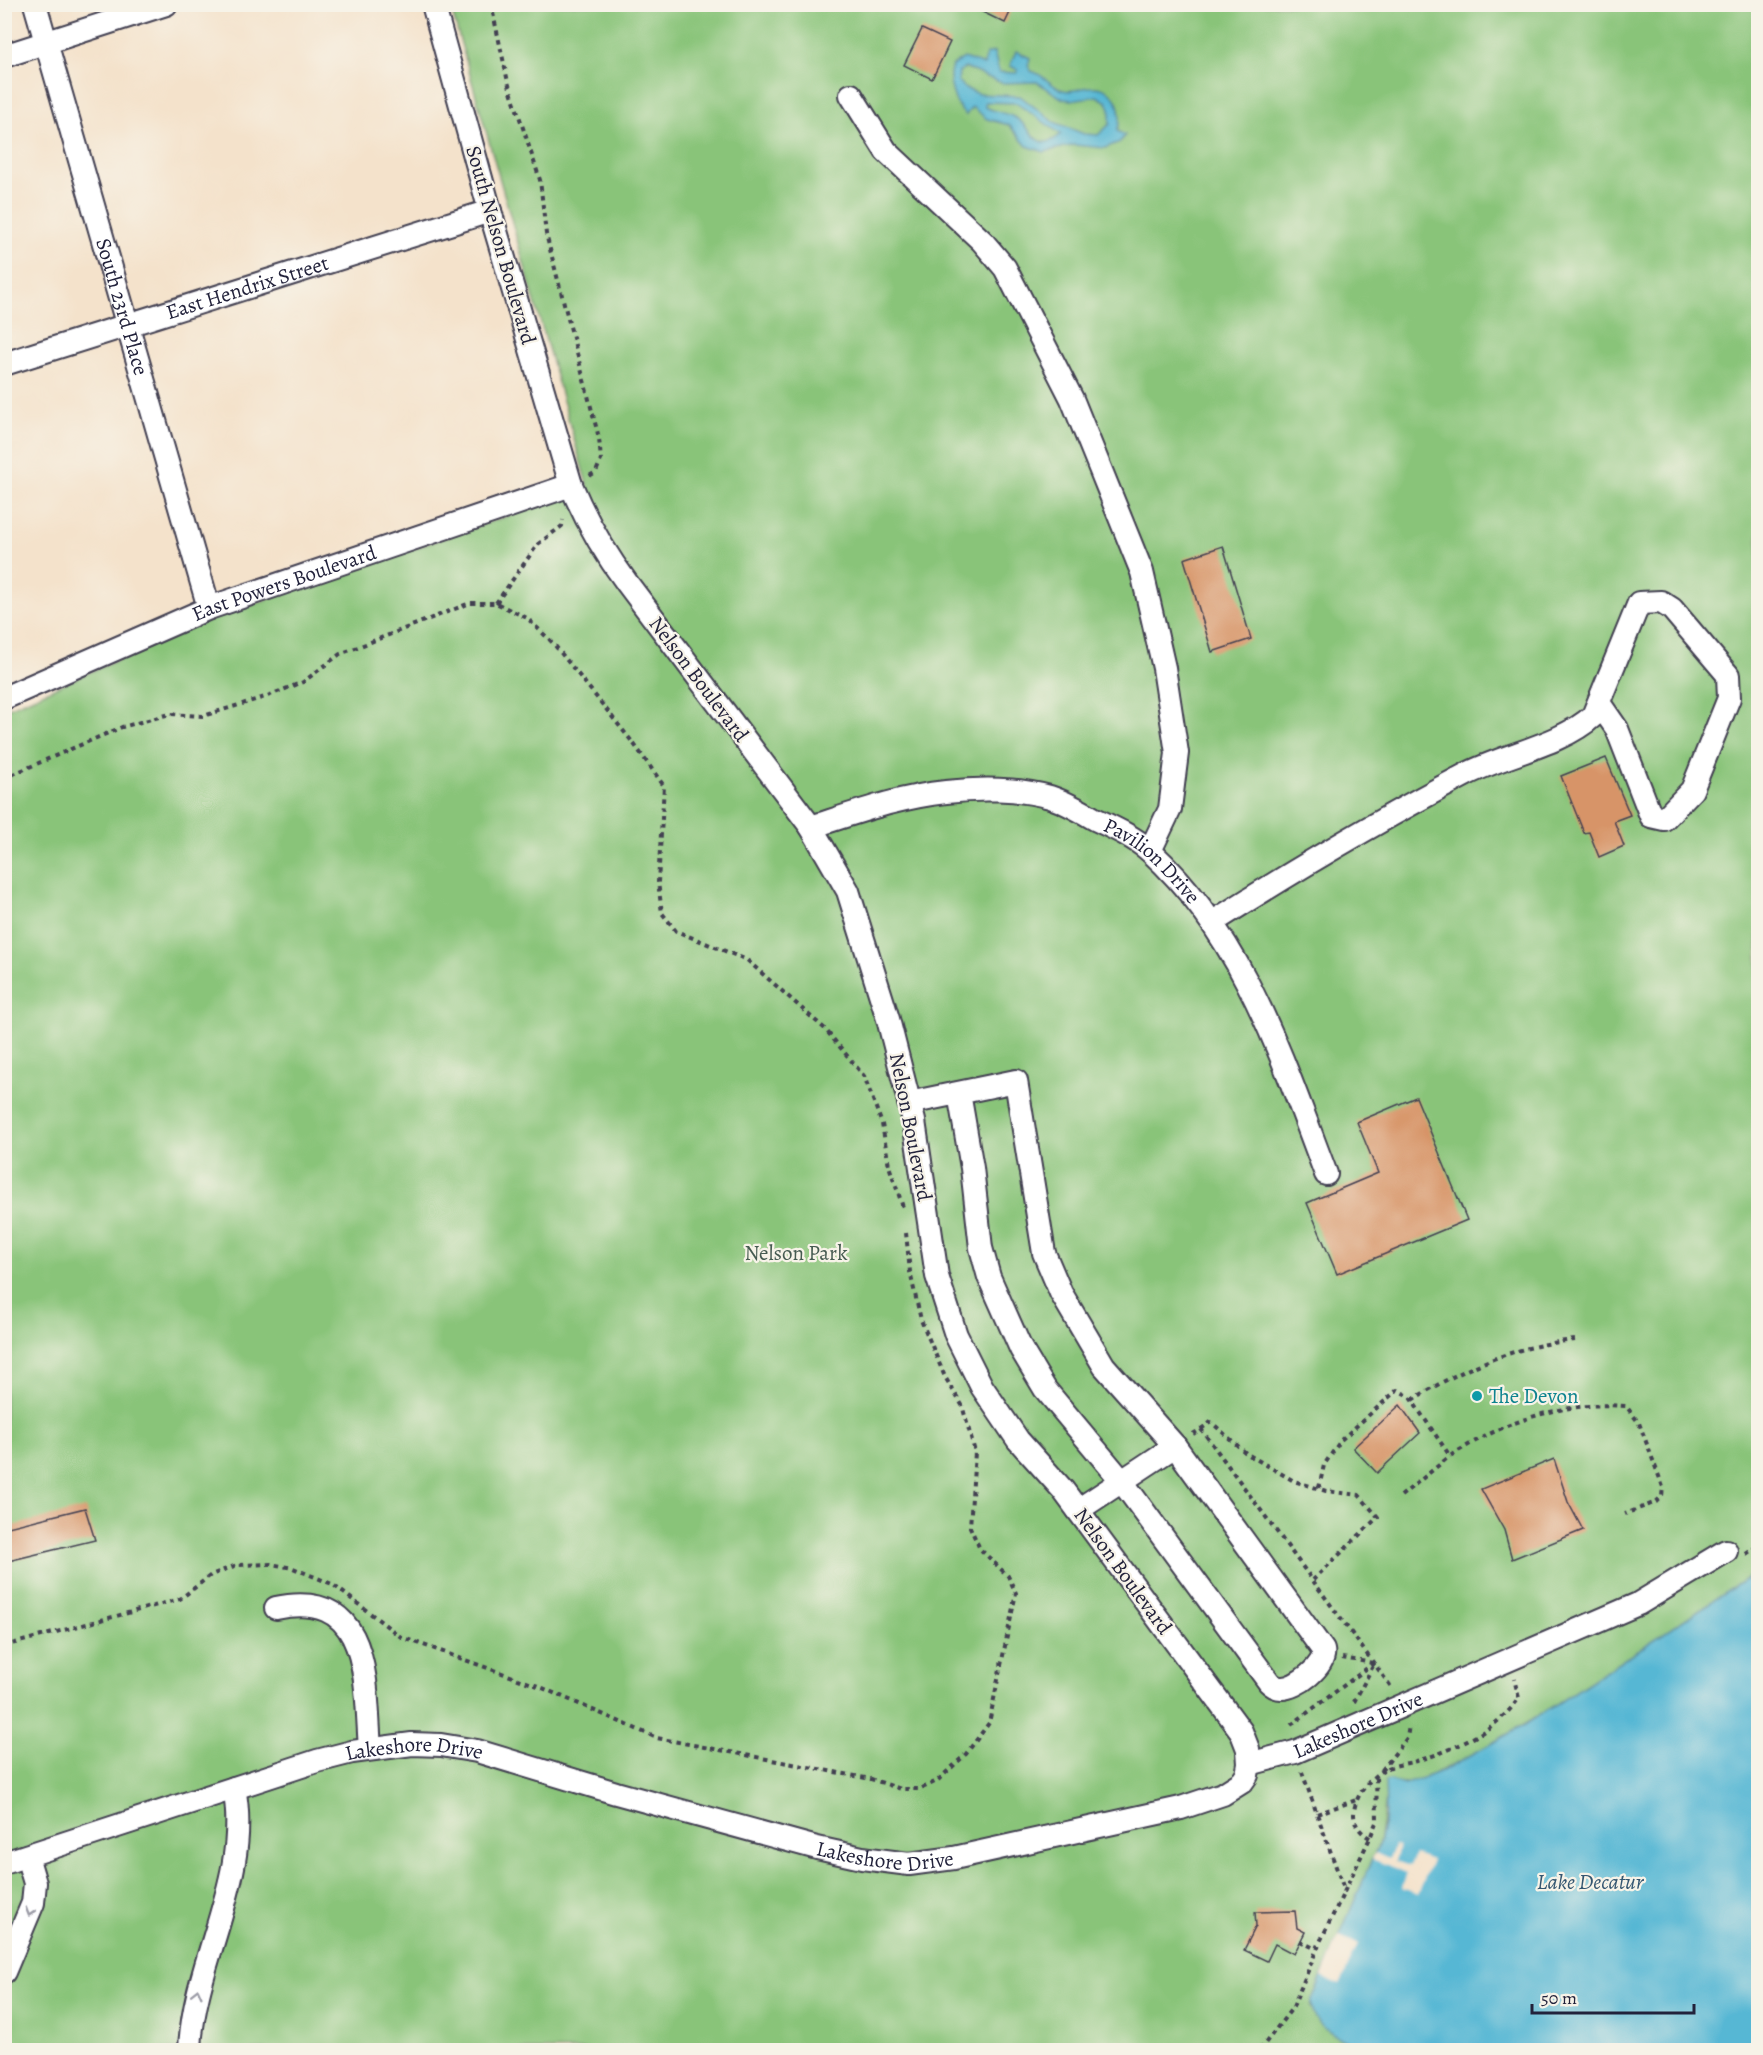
<svg xmlns="http://www.w3.org/2000/svg" width="1763" height="2055" font-family="Alegreya,serif">
  <rect width="100%" height="100%" fill="#f7f3e8"/>
  <filter id="ink" filterUnits="userSpaceOnUse"><feTurbulence type="fractalNoise" baseFrequency=".0167" numOctaves="2"/><feDisplacementMap in="SourceGraphic" scale="12" xChannelSelector="R" yChannelSelector="G"/><feConvolveMatrix kernelMatrix="1 2 1 2 8 2 1 2 1" color-interpolation-filters="sRGB"/></filter>
  <filter id="wash" filterUnits="userSpaceOnUse"><feTurbulence type="fractalNoise" baseFrequency=".008" numOctaves="4" result="noise"/><feDisplacementMap in="SourceGraphic" scale="24" xChannelSelector="R" yChannelSelector="G"/><feGaussianBlur stdDeviation="1.35" result="paint"/><feColorMatrix in="noise" values="0 0 0 0 0 0 0 0 0 0 0 0 0 0 0 0 0 1.4 0 .05"/><feComposite in="paint" operator="in"/></filter>
  <g filter="url(#wash)">
    <rect width="100%" height="100%" fill="#f4e2cb"/>
    <path fill="#89c479" stroke="#56735a" stroke-width="1.5" d="M450,5h1308v1566c-44,29 -331,230 -364,212l-8,16 -7,44 -68,164 9,17 43,26h-1358l-1,-1340 206,-91 378,-131z"/>
    <path fill="#56b7d4" stroke="#3c6c88" stroke-width="1.5" fill-rule="evenodd" d="M1016,51l14,7 -2,8 3,5c13,3 19,15 32,19 10,3 19,-3 28,-3 25,-2 34,25 26,44l8,4 -5,7 -15,6 -31,-3 -30,7 -17,-6 -18,-21 -22,-6 -15,-12 -6,8c-11,-8 -21,-38 -13,-50l11,-7 20,7 2,-11 8,-2 5,20 18,1 1,-3 -8,-4zM965,68l37,15 35,-1 26,17 8,1 26,-4 10,6 3,6v16l-12,11 -14,-1 -30,-12 -34,-26 -41,-2 -15,-6 -6,-7 1,-9zM985,102l31,1 45,31c-24,22 -28,-6 -45,-16 -9,-5 -21,-6 -31,-11z
      M1758,1571v479h-395c-19,-11 -55,-23 -51,-50l67,-157 7,-31 -1,-31 6,-1 13,5 40,-15 82,-46z"/>
    <path fill="#f4e2cb" d="M1395,1845l4,1 -4,15 15,5 5,-12 17,6 -14,34 -16,-6 5,-15 -35,-14 3,-6 14,6z
      M1339,1936l19,8 -18,41 -18,-8z"/>
    <g id="blocks">
      <path fill="#d79468" d="M966,4h48l-9,19z
        M922,29l28,13 -18,37 -28,-14z
        M1223,546l28,93 -39,13 -28,-93z
        M1606,758l24,57 -16,6 10,25 -25,11 -10,-25 -5,1 -23,-57z
        M1416,1097l51,123 -130,54 -30,-71 71,-30 -21,-51z
        M1400,1405l20,28 -43,40 -24,-25z
        M1554,1459l14,43 15,28 -71,29 -8,-29 -23,-41z
        M85,1508l10,32 -91,22v-34z
        M1295,1911l2,17 8,4 -11,22 -19,-10 -8,17 -23,-11 12,-24 -1,-14z"/>
    </g>
  </g>
  <g filter="url(#ink)">
    <use href="#blocks" fill-opacity="0" stroke="#423f51" stroke-width="1.5"/>
    <g fill="none" stroke-linecap="round" stroke-linejoin="round">
      <defs>
        <g id="minor">
          <path id="s1" d="M35,4l174,604"/>
          <path d="M4,56l162,-52"/>
          <path d="M851,95l35,56 96,90 23,27 67,131 70,173 22,96 13,85 -7,56 -20,42"/>
          <path id="s2" d="M4,364l486,-153"/>
          <path id="s3" d="M4,698l205,-90 362,-123"/>
          <path id="s4" d="M811,827c44,-14 88,-30 135,-35 33,-4 73,-4 104,5 16,5 31,14 45,22 19,9 39,18 55,32 94,86 132,208 176,323"/>
          <path d="M1213,922c82,-52 166,-102 252,-147 40,-21 96,-30 128,-59l46,-113 22,-1 11,7 56,66 1,23 -37,92 -28,29 -13,-3 -34,-87 -18,-26"/>
          <path d="M909,1103l107,-22 28,172 17,40 43,73 71,80 148,204c4,15 -27,39 -42,38 -5,0 -9,-3 -12,-6l-148,-202 -76,-91 -24,-40 -32,-72 -8,-29 -9,-80 -13,-75"/>
          <path d="M1078,1510l97,-64"/>
          <path d="M276,1608c96,-20 89,75 94,141"/>
          <path id="s5" d="M1249,1764l46,-12 343,-148 88,-53"/>
          <path id="s6" d="M4,1863l313,-102 35,-9 60,-8 29,1 36,6 139,42 201,55 45,10 47,6 45,-6 227,-50 42,-14 19,-12 5,-7 2,-11 -1,-15 -7,-18 -178,-241 -45,-50 -36,-53 -26,-52 -19,-59 -23,-155 -26,-102 -40,-128 -37,-64 -184,-244c-23,-31 -41,-62 -56,-98l-81,-274 -57,-207"/>
          <path d="M4,1972l29,-69 2,-20 -8,-27"/>
          <path d="M190,2050c3,-88 62,-173 44,-262"/>
        </g>
      </defs>
      <use href="#minor" stroke="#423f51" stroke-width="26"/>
      <path stroke="#423f51" stroke-width="4" stroke-dasharray="4.5 4.5" stroke-linecap="butt" d="M491,4l17,78 32,98 6,54 53,204 2,22 -5,12 -7,4
        M496,603l42,-59 24,-18 1,-6
        M4,778l118,-51 48,-13 33,2 62,-19 38,-15 37,-28 130,-51h26l31,15 26,25 81,101 30,42 -6,96 4,31 14,18 71,29 78,69 39,47 18,48 7,42 15,44
        M1412,1400c51,-32 102,-54 163,-60
        M1201,1429l10,-7 36,32 47,27 32,10 33,4 19,22 -65,63
        M1193,1434l8,-5 191,259
        M1319,1488l5,-23 17,-25 56,-50 12,6 41,60c54,-34 111,-55 176,-50l13,17 24,64 -1,9 -6,6 -31,12
        M1401,1496l49,-40
        M1746,1554l12,-8
        M4,1646l176,-47 31,-24 26,-10 34,-1 22,4 39,16 69,53 137,49 119,52 214,41 30,10h19l17,-8 29,-27 23,-31 27,-130 -8,-17 -28,-27 -10,-22 5,-75 -13,-47 -17,-28 -24,-57 -11,-48 -4,-39
        M1342,1658l31,5
        M1354,1702l20,-38
        M1291,1725l83,-62
        M1382,1770l25,-32 2,-13
        M1302,1772l43,120
        M1317,1814l39,-14
        M1370,1838c-31,-17 -11,-51 10,-66 10,-7 27,-8 40,-12 36,-11 77,-30 99,-62l-5,-19
        M1300,1941l16,8
        M1260,2050l33,-43 26,-63 51,-106 7,-18 -1,-45"/>
      <use href="#minor" stroke="#fff" stroke-width="22"/>
    </g>
    <defs><path id="oneway-chevron" d="M-2-3.5L2.5 0L-2 3.5" fill="none" stroke-width="1.6" stroke-linecap="round" stroke-linejoin="round" transform="scale(1.5)"/></defs>
    <g stroke="#9c9ca7">
      <use href="#oneway-chevron" transform="translate(30 1912) rotate(107)"/>
      <use href="#oneway-chevron" transform="translate(197 1993) rotate(-76)"/>
    </g>
  </g>
  <circle fill="#0f9aa8" stroke="#f7f3e8" stroke-width="2" cx="1477" cy="1396" r="6"/>
  <g text-anchor="middle" stroke-width="4.5" stroke-linejoin="round" paint-order="stroke">
    <g font-size="21" fill="#22223b" stroke="#f7f3e8">
      <text transform="translate(501 245) rotate(74)" y="7">South Nelson Boulevard</text>
      <text dy="7" stroke="none"><textPath href="#s2" startOffset="255">East Hendrix Street</textPath></text>
      <text dy="7" stroke="none"><textPath href="#s1" startOffset="315">South 23rd Place</textPath></text>
      <text dy="7" stroke="none"><textPath href="#s3" startOffset="303">East Powers Boulevard</textPath></text>
      <text transform="translate(699 679) rotate(53)" y="7">Nelson Boulevard</text>
      <text dy="7" stroke="none"><textPath href="#s4" startOffset="366">Pavilion Drive</textPath></text>
      <text transform="translate(911 1127) rotate(79)" y="7">Nelson Boulevard</text>
      <text transform="translate(1123 1571) rotate(54)" y="7">Nelson Boulevard</text>
      <text dy="7" stroke="none"><textPath href="#s5" startOffset="116">Lakeshore Drive</textPath></text>
      <text dy="7" stroke="none"><textPath href="#s6" startOffset="428">Lakeshore Drive</textPath></text>
      <text dy="7" stroke="none"><textPath href="#s6" startOffset="914">Lakeshore Drive</textPath></text>
    </g>
    <g font-size="21" fill="#465b51" stroke="#f7f3e8">
      <text x="796" y="1260">Nelson Park</text>
    </g>
    <g font-size="21" fill="#0d838f" stroke="#f7f3e8" text-anchor="start">
      <text x="1489" y="1403">The Devon</text>
    </g>
    <g font-size="22" font-style="italic" fill="#345671" stroke="#f7f3e8">
      <text x="1590" y="1889">Lake Decatur</text>
    </g>
  </g>
  <rect width="1763" height="2055" fill="none" stroke="#f7f3e8" stroke-width="24"/>
  <path d="M1532 2004v9h162v-9" fill="none" stroke="#22223b" stroke-width="3"/>
  <text x="1541" y="2004" font-size="18" fill="#22223b" stroke="#f7f3e8" stroke-width="4.5" paint-order="stroke">50 m</text>
</svg>
